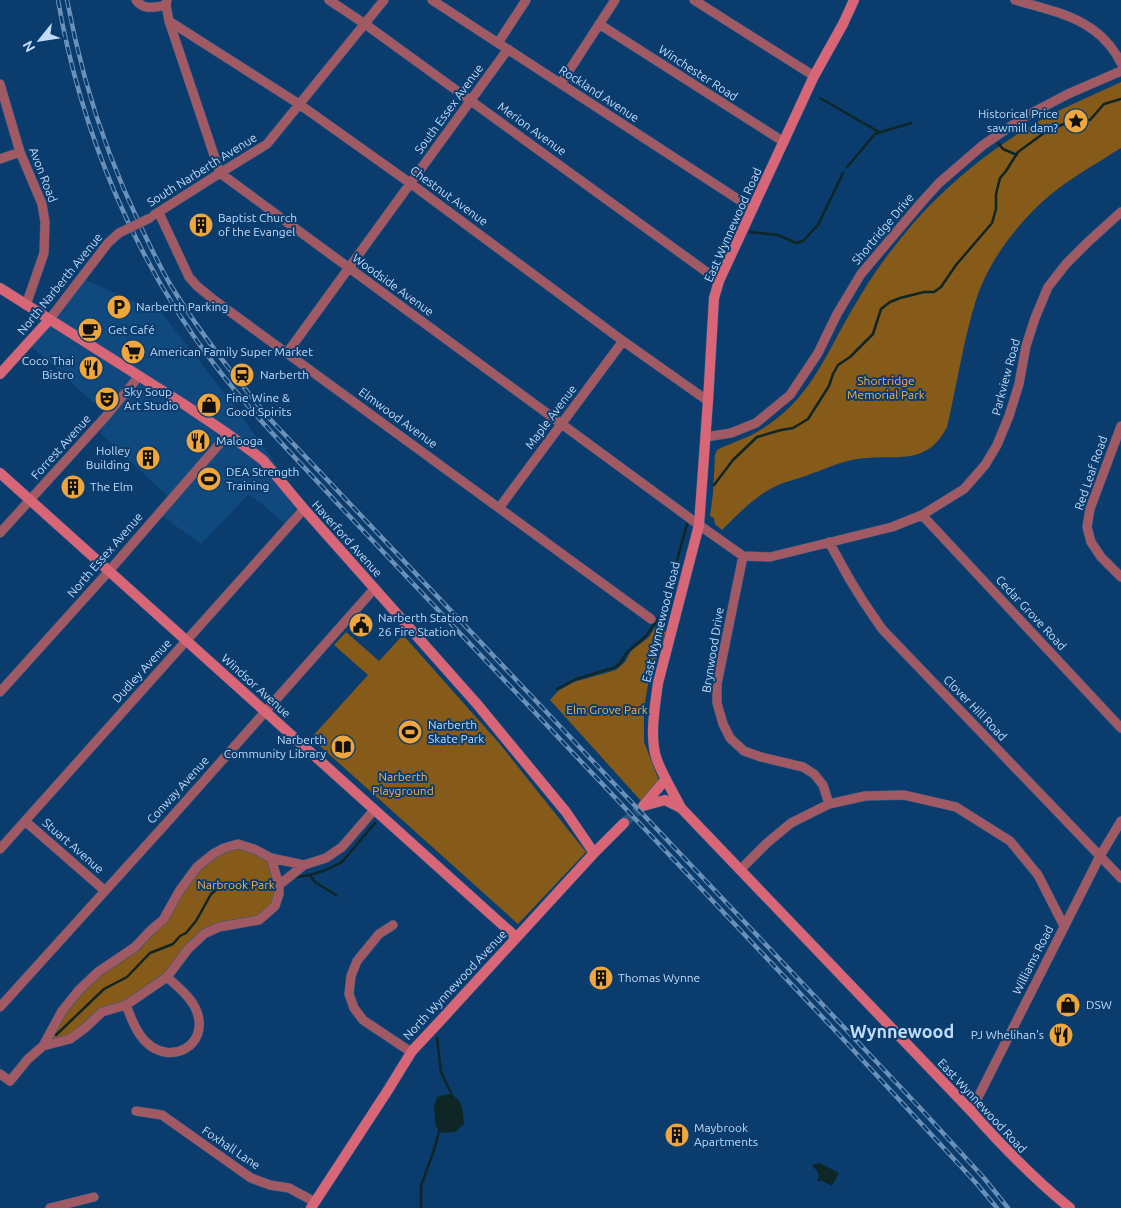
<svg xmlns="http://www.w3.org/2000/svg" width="1121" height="1208" font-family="Ubuntu,sans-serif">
  <rect width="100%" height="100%" fill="#0a3d6e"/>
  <path fill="#0f497e" d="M85,280l77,33 74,95 66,94 -17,21 -36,-29 -48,50 -39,-28 13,-13 -74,-69 3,-22 -73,-66z"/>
  <path fill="#865a18" d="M1121,82v66c-27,17 -56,33 -79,54 -28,26 -54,61 -66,98 -13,41 -19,85 -29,127 -23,45 -59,23 -99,34 -13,3 -26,9 -40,14 -10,4 -22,6 -32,11 -21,10 -38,28 -54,44l-7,-6 -1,-6 -4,-2 3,-22 2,-39 2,-5c9,-5 19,-8 28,-12 13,-6 24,-13 35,-22 27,-22 43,-53 59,-83 17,-30 33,-59 55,-86 34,-45 78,-84 125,-114 32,-21 68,-35 102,-51z
    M655,627l11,5 -17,47 -5,29v34l16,41 -18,19 -92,-102 8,-9 16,-9 42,-12 9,-8 6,-11 18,-14z
    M346,632l33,29 24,-26 96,108 87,109 -68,72 -207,-186 57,-63 -34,-30z
    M238,844l33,14 8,36 -20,26 -55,14 -37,43 -41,28 -24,7 -17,16 -42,18 36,-56 84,-70 34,-53z"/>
  <path fill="#0e2625" d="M449,1094c14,4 14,17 15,30l-9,8 -13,1 -6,-6 -2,-20 3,-10z
    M818,1162l21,11 -7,13 -11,-6 -1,2 -3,-1 2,-5 -2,-6 -5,-3 2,-3 3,1z"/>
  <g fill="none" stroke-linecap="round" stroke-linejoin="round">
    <path stroke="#0e2625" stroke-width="2.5" d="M820,98l59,34
      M998,143l5,6 14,6
      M847,167l28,-33 36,-11
      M750,232l28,3 18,8 7,-2 15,-16 25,-52
      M714,485l19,-25 24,-23 24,-7 12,-2 15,-9 21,-33 4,-12 5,-9 12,-8 23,-23 8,-25 9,-7 10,-4 24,-6h10l7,-5 15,-22 36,-42 4,-14v-15l4,-16 6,-7 12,-19 26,-19 26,-12 20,-1 14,-16 17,-5
      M557,689l19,-10 40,-12 5,-5 6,-10 19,-16 12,-17 7,-15 22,-80
      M310,875l5,7 21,13
      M297,877l13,-2 16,-5 16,-8 33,-39
      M56,1035l48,-46 23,-12 23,-24 23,-9 7,-8 6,-3 10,-12 15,-27 10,-8 10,-3 11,4 31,-4
      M437,1038l4,34 11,23v2
      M421,1208v-22l13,-36 6,-22"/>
    <path stroke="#265583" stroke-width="10" stroke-dasharray="10 5" stroke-linecap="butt" d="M624,823l19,-17"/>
    <defs>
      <path id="street" d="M136,0c8,11 19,7 30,5
        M167,0l-1,5 3,16 51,152 479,352 44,31 27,1 122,-30 30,-12 42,-26 21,-24 12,-20 12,-29 10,-32 7,-38 9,-28 13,-31 18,-23 22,-22 33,-30
        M329,0l36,24 354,257
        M432,0l321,209
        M694,0l120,76
        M1015,0c44,13 84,19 106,63
        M169,21l130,83 111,79 213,158 85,60
        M599,24l185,118
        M498,43l28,-43
        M561,83l54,-83
        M0,84l20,68 22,52 3,18 -1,31 -18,52
        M0,159l20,-7
        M159,213l30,64 8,9 17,14 437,319
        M154,215l66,-42 47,-29 117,-144
        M49,320l59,-77 11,-10
        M287,353l221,-304
        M1121,426l-31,83 -3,18 4,15 10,15 20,20
        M706,437l25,-4 25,-10 34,-28 28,-42 19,-39 24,-40 59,-70 19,-21 44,-38 43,-29 42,-22 53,-23
        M499,508l124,-167
        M922,515l199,213
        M0,533l107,-118 32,-39
        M829,542l21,38 13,21 19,28 239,249
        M743,556l-26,128v19l6,21 7,14 14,13 17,6 42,10 11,7 9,11 6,19
        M0,692l109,-121 119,-137
        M25,821l79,69
        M0,849l304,-340
        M740,870l27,-27 24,-20 38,-19 36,-8 39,-1 52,12 54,34 28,34 26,51
        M279,885l25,-20 22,-7 16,-11 32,-37
        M393,925l-14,9 -22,27 -6,15 -2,18 5,14 9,12 48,32
        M126,1005c5,13 10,27 20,37 24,24 63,4 51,-30 -5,-14 -19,-25 -30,-35
        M0,1007l171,-189 203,-229
        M43,1046l27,-7 15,-11 17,-16 24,-7 41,-28 21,-28 16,-15 15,-7 40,-7 16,-14 4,-12v-9l-8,-27
        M0,1074l10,7 18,-22 15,-13 19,-35 17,-21 19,-18 37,-25 16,-17 12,-10 17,-30 17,-23 16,-13 11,-6 14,-4 16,5 17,9 33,7
        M136,1111l26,4 89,63 19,7 19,3 26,14
        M971,1111l129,-255 21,-35
        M50,1208l44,-11"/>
      <path id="secondary" d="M854,0l-11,24 -29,52 -95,205 -5,17 -6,103 -9,124 -41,158c-3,22 -9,56 -1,77 6,16 16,32 24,48l290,303c31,35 63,68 99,97
        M0,288l185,117 43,29 35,26 41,49 173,195 89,108 28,41
        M0,374l49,-54
        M0,473l516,464
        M643,806l22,-6 16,8
        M643,806l23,-27
        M311,1208l77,-118 24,-39 29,-31 153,-167 30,-30"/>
    </defs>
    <use href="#street" stroke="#2b5987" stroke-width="10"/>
    <use href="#secondary" stroke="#2b5987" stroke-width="11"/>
    <use href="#street" stroke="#a15a63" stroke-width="9"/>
    <use href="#secondary" stroke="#d86677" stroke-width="10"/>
    <defs>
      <path id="rail" d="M58,0c23,132 77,262 159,368 37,48 80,91 121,136l506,536 133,144 20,24
        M67,0c5,26 11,52 18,78 14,51 33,101 56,149 9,19 18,38 29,57 29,48 63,91 99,134l653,692 62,68 24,30"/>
    </defs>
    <use href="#rail" stroke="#6c91b8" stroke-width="4.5"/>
    <use href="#rail" stroke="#0a3d6e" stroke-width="2.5" stroke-dasharray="8" stroke-linecap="butt"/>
    <defs>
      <path id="street-bridge" d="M119,233l31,-15"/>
    </defs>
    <use href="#street-bridge" stroke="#2b5987" stroke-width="10" stroke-linecap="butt"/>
    <use href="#street-bridge" stroke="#a15a63" stroke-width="9"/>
  </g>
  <defs>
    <symbol id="sight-disc" viewBox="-11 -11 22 22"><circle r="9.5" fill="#efa73d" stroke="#0a3d6e"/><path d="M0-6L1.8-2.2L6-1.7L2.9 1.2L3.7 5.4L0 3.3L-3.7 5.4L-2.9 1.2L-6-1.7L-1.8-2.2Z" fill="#111"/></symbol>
    <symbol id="building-disc" viewBox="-11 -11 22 22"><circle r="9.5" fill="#efa73d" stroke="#0a3d6e"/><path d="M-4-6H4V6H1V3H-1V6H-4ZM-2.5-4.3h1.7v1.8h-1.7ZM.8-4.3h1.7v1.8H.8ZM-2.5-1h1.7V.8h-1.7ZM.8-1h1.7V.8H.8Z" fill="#111"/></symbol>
    <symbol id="parking-disc" viewBox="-11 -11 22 22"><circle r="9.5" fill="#efa73d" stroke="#0a3d6e"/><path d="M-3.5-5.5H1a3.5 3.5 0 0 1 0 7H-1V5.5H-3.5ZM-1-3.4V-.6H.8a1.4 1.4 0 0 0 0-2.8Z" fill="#111"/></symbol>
    <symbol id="cafe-disc" viewBox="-11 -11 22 22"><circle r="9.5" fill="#efa73d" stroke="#0a3d6e"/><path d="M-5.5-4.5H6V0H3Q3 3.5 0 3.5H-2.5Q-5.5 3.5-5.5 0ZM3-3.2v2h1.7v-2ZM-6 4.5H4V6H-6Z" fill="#111"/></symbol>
    <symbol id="supermarket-disc" viewBox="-11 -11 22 22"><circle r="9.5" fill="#efa73d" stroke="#0a3d6e"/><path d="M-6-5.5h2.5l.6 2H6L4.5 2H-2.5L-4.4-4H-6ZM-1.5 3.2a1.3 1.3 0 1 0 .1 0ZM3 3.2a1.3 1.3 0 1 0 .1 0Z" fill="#111"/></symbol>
    <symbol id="restaurant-disc" viewBox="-11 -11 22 22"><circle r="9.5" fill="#efa73d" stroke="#0a3d6e"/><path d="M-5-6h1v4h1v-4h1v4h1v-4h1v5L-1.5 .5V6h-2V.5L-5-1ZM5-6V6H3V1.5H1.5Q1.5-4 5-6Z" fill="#111"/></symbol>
    <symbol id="station-disc" viewBox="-11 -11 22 22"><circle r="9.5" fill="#efa73d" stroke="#0a3d6e"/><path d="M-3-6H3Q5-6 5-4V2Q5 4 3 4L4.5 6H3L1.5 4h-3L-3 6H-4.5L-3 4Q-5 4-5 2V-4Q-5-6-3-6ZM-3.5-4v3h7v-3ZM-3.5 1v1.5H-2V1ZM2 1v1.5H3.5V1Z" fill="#111"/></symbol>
    <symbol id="theatre-disc" viewBox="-11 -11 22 22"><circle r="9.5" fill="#efa73d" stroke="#0a3d6e"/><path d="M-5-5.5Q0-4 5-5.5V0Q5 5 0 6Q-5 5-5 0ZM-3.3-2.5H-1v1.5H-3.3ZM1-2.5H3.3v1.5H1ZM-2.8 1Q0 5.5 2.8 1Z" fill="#111"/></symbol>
    <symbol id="shop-disc" viewBox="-11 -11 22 22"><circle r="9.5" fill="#efa73d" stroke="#0a3d6e"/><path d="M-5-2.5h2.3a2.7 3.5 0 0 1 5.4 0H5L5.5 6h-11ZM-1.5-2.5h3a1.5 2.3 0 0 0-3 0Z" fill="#111"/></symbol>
    <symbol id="stadium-disc" viewBox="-11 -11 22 22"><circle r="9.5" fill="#efa73d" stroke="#0a3d6e"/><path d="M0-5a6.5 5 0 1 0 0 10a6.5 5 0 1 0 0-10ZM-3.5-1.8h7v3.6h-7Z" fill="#111"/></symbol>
    <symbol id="civic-disc" viewBox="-11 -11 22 22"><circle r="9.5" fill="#efa73d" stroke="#0a3d6e"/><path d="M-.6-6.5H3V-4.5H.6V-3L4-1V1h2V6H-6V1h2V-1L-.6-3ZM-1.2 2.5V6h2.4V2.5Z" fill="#111"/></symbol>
    <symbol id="library-disc" viewBox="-11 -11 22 22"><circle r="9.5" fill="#efa73d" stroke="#0a3d6e"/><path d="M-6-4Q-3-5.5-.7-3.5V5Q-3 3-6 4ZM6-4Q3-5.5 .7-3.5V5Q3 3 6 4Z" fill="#111"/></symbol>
  </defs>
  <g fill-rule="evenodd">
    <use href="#sight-disc" x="1062" y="107" width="28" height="28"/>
    <use href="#building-disc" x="187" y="211" width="28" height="28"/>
    <use href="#parking-disc" x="105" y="293" width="28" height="28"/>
    <use href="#cafe-disc" x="76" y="316" width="28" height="28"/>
    <use href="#supermarket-disc" x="119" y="338" width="28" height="28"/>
    <use href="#restaurant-disc" x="77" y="354" width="28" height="28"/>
    <use href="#station-disc" x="228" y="361" width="28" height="28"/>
    <use href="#theatre-disc" x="93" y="385" width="28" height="28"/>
    <use href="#shop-disc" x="195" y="391" width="28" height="28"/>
    <use href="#restaurant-disc" x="184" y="427" width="28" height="28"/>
    <use href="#building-disc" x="134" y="444" width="28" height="28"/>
    <use href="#stadium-disc" x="195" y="465" width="28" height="28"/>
    <use href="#building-disc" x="59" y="473" width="28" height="28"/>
    <use href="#civic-disc" x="347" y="611" width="28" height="28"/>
    <use href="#stadium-disc" x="396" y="718" width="28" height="28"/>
    <use href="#library-disc" x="329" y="733" width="28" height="28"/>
    <use href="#building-disc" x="587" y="964" width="28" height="28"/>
    <use href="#shop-disc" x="1054" y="991" width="28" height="28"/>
    <use href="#restaurant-disc" x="1047" y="1021" width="28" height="28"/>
    <use href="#building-disc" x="663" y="1121" width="28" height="28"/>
  </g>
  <g text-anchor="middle" stroke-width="4" stroke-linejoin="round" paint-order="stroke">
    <g font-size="12" fill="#c2dbf9" stroke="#0a3d6e">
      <text transform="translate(698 73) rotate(33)" y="4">Winchester Road</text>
      <text transform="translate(599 94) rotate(33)" y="4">Rockland Avenue</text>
      <text transform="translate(449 109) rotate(-54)" y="4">South Essex Avenue</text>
      <text transform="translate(532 129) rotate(36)" y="4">Merion Avenue</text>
      <text transform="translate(202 170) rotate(-32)" y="4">South Narberth Avenue</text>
      <text transform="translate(43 175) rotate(69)" y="4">Avon Road</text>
      <text transform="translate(449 196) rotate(36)" y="4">Chestnut Avenue</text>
      <text transform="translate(733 225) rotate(-66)" y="4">East Wynnewood Road</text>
      <text transform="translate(883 229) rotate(-50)" y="4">Shortridge Drive</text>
      <text transform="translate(60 284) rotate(-51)" y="4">North Narberth Avenue</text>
      <text transform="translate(393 285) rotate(36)" y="4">Woodside Avenue</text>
      <text transform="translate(1006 377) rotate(-75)" y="4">Parkview Road</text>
      <text transform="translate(551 417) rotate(-53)" y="4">Maple Avenue</text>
      <text transform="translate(398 418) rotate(36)" y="4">Elmwood Avenue</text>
      <text transform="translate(61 447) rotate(-48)" y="4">Forrest Avenue</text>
      <text transform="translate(1091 473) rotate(-71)" y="4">Red Leaf Road</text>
      <text transform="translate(347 539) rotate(48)" y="4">Haverford Avenue</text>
      <text transform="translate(105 555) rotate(-49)" y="4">North Essex Avenue</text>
      <text transform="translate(1031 613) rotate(47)" y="4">Cedar Grove Road</text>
      <text transform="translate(661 622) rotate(-76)" y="4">East Wynnewood Road</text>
      <text transform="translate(713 650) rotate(-81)" y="4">Brynwood Drive</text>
      <text transform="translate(142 671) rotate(-48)" y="4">Dudley Avenue</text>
      <text transform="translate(256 686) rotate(42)" y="4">Windsor Avenue</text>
      <text transform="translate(975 708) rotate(46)" y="4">Clover Hill Road</text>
      <text transform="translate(178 790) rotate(-48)" y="4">Conway Avenue</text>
      <text transform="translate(73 846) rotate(41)" y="4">Stuart Avenue</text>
      <text transform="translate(1033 960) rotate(-63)" y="4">Williams Road</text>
      <text transform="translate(455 985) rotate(-47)" y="4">North Wynnewood Avenue</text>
      <text transform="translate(982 1106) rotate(47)" y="4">East Wynnewood Road</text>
      <text transform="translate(231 1148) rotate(34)" y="4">Foxhall Lane</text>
    </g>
    <g font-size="12" fill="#c2dbf9" stroke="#0a3d6e" text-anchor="start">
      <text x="1058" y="118" text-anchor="end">Historical Price<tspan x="1058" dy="14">sawmill dam?</tspan></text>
      <text x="218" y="222">Baptist Church<tspan x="218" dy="14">of the Evangel</tspan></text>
      <text x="136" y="311">Narberth Parking</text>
      <text x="108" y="334">Get Café</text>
      <text x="150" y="356">American Family Super Market</text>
      <text x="74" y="365" text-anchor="end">Coco Thai<tspan x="74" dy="14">Bistro</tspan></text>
      <text x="260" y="379">Narberth</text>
      <text x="124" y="396">Sky Soup<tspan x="124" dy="14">Art Studio</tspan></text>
      <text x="226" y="402">Fine Wine &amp;<tspan x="226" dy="14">Good Spirits</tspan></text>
      <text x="216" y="445">Malooga</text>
      <text x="130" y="455" text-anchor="end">Holley<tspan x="130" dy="14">Building</tspan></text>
      <text x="226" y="476">DEA Strength<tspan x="226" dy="14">Training</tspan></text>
      <text x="90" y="491">The Elm</text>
      <text x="378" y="622">Narberth Station<tspan x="378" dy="14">26 Fire Station</tspan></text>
      <text x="428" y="729">Narberth<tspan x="428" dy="14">Skate Park</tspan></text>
      <text x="326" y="744" text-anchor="end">Narberth<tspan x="326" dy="14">Community Library</tspan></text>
      <text x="618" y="982">Thomas Wynne</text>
      <text x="1086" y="1009">DSW</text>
      <text x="1044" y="1039" text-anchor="end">PJ Whelihan's</text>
      <text x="694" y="1132">Maybrook<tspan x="694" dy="14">Apartments</tspan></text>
    </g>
    <g font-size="12" fill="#f8b048" stroke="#0a3d6e">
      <text x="886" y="385">Shortridge<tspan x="886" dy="14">Memorial Park</tspan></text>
      <text x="607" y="714">Elm Grove Park</text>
      <text x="403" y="781">Narberth<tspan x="403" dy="14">Playground</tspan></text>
      <text x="236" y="889">Narbrook Park</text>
    </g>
    <g font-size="18" font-weight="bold" fill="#c2dbf9" stroke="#0a3d6e">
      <text x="902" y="1038">Wynnewood</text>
    </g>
  </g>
  <g transform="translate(40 40) rotate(240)" stroke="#0a3d6e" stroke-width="4" paint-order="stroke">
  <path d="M0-4L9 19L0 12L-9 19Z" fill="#c2dbf9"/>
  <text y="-8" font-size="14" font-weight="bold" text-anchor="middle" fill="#c2dbf9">N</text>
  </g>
</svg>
